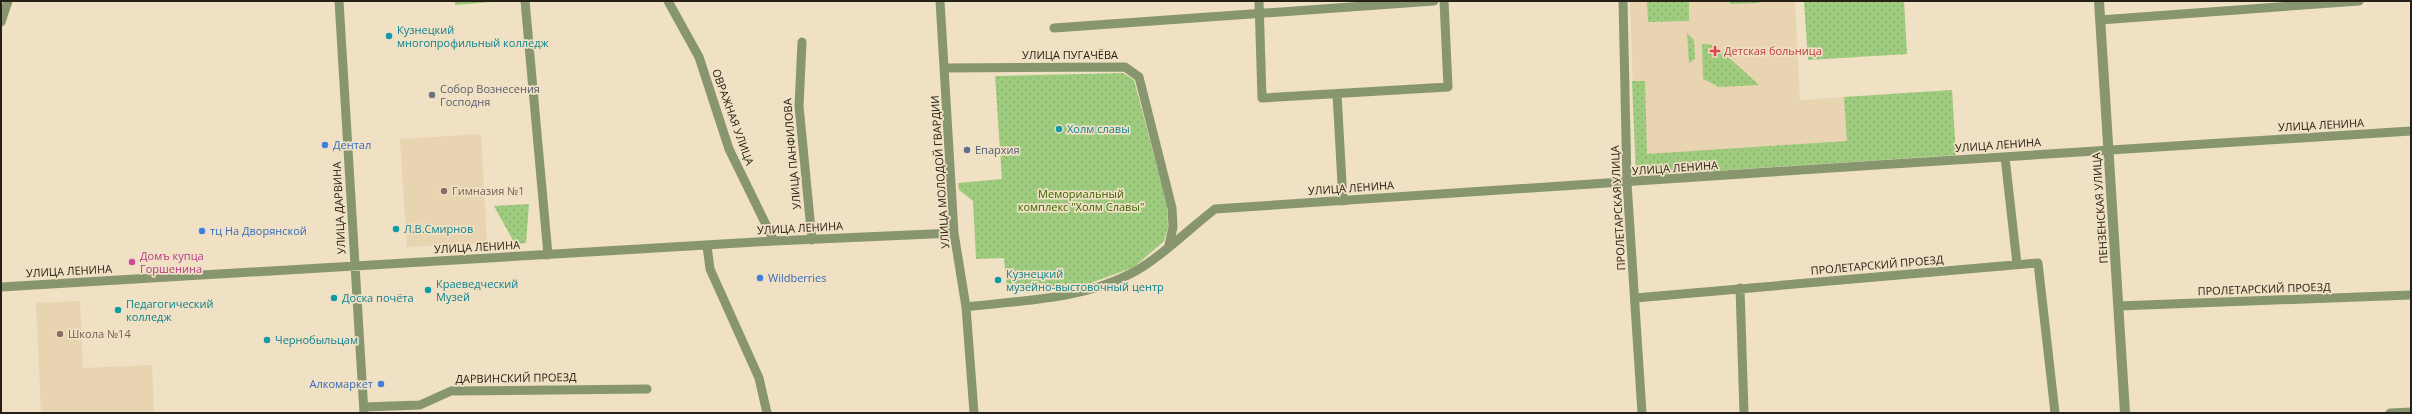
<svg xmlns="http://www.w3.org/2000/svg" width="2412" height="414" font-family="'Open Sans',sans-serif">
  <defs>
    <pattern id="grass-dots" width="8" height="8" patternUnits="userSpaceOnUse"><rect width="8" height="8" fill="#9ecb7e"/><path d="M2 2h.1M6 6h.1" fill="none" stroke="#88ae6c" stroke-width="1.8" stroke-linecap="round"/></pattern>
  </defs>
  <rect width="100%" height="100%" fill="#f0e0c4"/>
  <path fill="#e8d4b1" d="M1630,1h165l5,99 152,-10 4,65 -320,21z
    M481,134l6,109 -80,4 -7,-108z
    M80,301l3,67 69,-3 2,48h-113l-5,-110z"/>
  <path fill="url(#grass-dots)" d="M455,1h48l-48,4z
    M1647,1h42v20l-41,1z
    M1729,1h32l-2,2 -28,1z
    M1804,1h100l3,53 -99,6z
    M1687,33l7,7 1,19 -6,4z
    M1702,44l13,1 44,40 -40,2 -16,-8z
    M1123,73l11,7 33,125 1,22 -4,14 -30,26 -46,17 -81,7 -3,-33 -28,1 -3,-58 -14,-11 -1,-7 44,-4 -7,-103z
    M1632,81h13l2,73 200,-13 -3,-44 108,-7 4,65 -320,21z
    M529,204l-3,39 -11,1 -21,-38z"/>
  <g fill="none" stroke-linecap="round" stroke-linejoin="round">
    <path stroke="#88966f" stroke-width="9" d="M339,1l25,412
      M525,1l23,254
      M668,1l31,56 30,92 45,92
      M940,1l14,232 12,74 8,106
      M1259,1l3,97 186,-11 -4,-86
      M1623,1l4,182 15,230
      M2100,20l259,-19
      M1,22l7,-21
      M1054,28l380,-27
      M802,42l-3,64 13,134
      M945,68l180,-1 14,10 33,131 1,19 -4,18
      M1337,94l6,107
      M2005,157l12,107
      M707,246l3,23 49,109 8,35
      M1,287l773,-46 180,-8
      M1740,288l4,125
      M1635,298l403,-35 17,150
      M2118,306l293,-11
      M966,307c55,-7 114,-7 164,-33 28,-14 59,-45 85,-65 399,-25 797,-55 1196,-78
      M364,407l56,-2 31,-14 196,-2
      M2390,413l21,-1"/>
    <path stroke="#88966f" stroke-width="10" d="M2099,1l26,412"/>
  </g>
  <g fill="#0f9aa8" stroke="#f0e0c4" stroke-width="1.5">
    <circle cx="389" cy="36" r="4"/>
    <circle cx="1059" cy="129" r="4"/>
    <circle cx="396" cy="229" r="4"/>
    <circle cx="998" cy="280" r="4"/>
    <circle cx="428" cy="290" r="4"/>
    <circle cx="334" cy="298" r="4"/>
    <circle cx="118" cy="310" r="4"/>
    <circle cx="267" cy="340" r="4"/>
  </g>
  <path fill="#e0444e" stroke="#f0e0c4" stroke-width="1.5" d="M1713 45h4v4h4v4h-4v4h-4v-4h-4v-4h4z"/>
  <circle fill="#6b7280" stroke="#f0e0c4" stroke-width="1.5" cx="432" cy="95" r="4"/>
  <g fill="#3f7fe0" stroke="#f0e0c4" stroke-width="1.5">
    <circle cx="325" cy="145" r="4"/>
    <circle cx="202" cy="231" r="4"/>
    <circle cx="760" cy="278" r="4"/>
    <circle cx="381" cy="384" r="4"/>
  </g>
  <circle fill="#5c6f8a" stroke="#f0e0c4" stroke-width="1.5" cx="967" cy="150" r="4"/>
  <g fill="#8d6e63" stroke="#f0e0c4" stroke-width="1.5">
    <circle cx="444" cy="191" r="4"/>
    <circle cx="60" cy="334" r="4"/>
  </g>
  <circle fill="#d1479c" stroke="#f0e0c4" stroke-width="1.5" cx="132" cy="262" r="4"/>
  <g text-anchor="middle" stroke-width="3.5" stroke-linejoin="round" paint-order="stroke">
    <g font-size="11" fill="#0d838f" stroke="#f0e0c4" text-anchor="start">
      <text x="397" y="34">Кузнецкий<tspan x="397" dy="13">многопрофильный колледж</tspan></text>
      <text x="1067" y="133">Холм славы</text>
      <text x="404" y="233">Л.В.Смирнов</text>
      <text x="1006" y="278">Кузнецкий<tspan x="1006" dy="13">музейно-выстовочный центр</tspan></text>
      <text x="436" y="288">Краеведческий<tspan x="436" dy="13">Музей</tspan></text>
      <text x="342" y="302">Доска почёта</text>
      <text x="126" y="308">Педагогический<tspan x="126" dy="13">колледж</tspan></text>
      <text x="275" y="344">Чернобыльцам</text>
    </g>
    <g font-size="11" fill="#be3a42" stroke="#f0e0c4" text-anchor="start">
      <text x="1724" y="55">Детская больница</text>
    </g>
    <g font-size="11" fill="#262016" stroke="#f0e0c4">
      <text x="1070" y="59">УЛИЦА ПУГАЧЁВА</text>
      <text transform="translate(733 117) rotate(70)" y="4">ОВРАЖНАЯ УЛИЦА</text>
      <text transform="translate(2321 125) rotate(-3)" y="4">УЛИЦА ЛЕНИНА</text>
      <text transform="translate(1998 145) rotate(-4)" y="4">УЛИЦА ЛЕНИНА</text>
      <text transform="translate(792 154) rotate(-95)" y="4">УЛИЦА ПАНФИЛОВА</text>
      <text transform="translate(1675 168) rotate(-4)" y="4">УЛИЦА ЛЕНИНА</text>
      <text transform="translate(940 172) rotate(-94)" y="4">УЛИЦА МОЛОДОЙ ГВАРДИИ</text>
      <text transform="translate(1351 188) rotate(-4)" y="4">УЛИЦА ЛЕНИНА</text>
      <text transform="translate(339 208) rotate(-93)" y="4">УЛИЦА ДАРВИНА</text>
      <text transform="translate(1618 208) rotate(-93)" y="4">ПРОЛЕТАРСКАЯ УЛИЦА</text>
      <text transform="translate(2100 208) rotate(-94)" y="4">ПЕНЗЕНСКАЯ УЛИЦА</text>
      <text transform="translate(800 228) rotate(-3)" y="4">УЛИЦА ЛЕНИНА</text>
      <text transform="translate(477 247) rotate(-3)" y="4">УЛИЦА ЛЕНИНА</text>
      <text transform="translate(1877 265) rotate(-5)" y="4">ПРОЛЕТАРСКИЙ ПРОЕЗД</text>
      <text transform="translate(69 271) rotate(-3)" y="4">УЛИЦА ЛЕНИНА</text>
      <text transform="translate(2264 289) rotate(-2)" y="4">ПРОЛЕТАРСКИЙ ПРОЕЗД</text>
      <text transform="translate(516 378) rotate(-1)" y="4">ДАРВИНСКИЙ ПРОЕЗД</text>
    </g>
    <g font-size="11" fill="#5b616d" stroke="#f0e0c4" text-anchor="start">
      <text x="440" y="93">Собор Вознесения<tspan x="440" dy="13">Господня</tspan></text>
    </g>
    <g font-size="11" fill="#366cbe" stroke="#f0e0c4" text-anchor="start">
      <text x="333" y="149">Дентал</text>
      <text x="210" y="235">тц На Дворянской</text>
      <text x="768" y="282">Wildberries</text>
      <text x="373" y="388" text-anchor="end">Алкомаркет</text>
    </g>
    <g font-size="11" fill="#4e5e75" stroke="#f0e0c4" text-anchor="start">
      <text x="975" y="154">Епархия</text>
    </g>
    <g font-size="11" fill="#785e54" stroke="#f0e0c4" text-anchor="start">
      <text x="452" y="195">Гимназия №1</text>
      <text x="68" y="338">Школа №14</text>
    </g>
    <g font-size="11" fill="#376400" stroke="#f0e0c4">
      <text x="1081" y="198">Мемориальный<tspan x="1081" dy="13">комплекс "Холм Славы"</tspan></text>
    </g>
    <g font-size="11" fill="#b23c85" stroke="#f0e0c4" text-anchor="start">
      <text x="140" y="260">Домъ купца<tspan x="140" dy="13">Горшенина</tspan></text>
    </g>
  </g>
  <rect width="2412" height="414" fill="none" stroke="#262016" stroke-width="4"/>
</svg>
